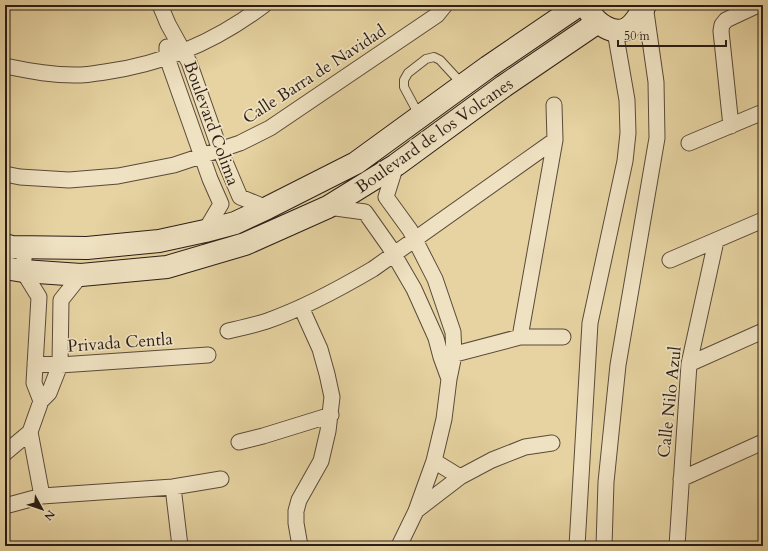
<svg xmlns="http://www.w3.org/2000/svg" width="768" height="551" font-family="Cardo,serif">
  <rect width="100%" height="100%" fill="#e6d3a1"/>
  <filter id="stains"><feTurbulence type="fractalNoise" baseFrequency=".005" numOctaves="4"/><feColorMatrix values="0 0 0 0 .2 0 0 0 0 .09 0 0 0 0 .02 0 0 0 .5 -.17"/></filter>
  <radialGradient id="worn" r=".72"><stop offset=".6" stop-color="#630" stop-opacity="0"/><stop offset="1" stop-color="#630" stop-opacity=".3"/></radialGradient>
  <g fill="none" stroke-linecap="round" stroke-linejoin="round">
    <defs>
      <path id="lane" d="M419,115l-15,-28v-7l4,-7 18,-14 8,-2 6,3 23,25"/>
      <path id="street" d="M160,5l8,19 21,38 31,88 20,47 27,11
        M167,47v9l3,10 40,113 11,25 -16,27
        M5,66c25,5 50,10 76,9 8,0 16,-2 24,-3 58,-8 113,-32 159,-67
        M731,126l-10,-95 1,-6 4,-5 32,-15
        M689,143l74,-31
        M396,165l-10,32 24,33 25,49 18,53 1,23 -5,24 -5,40 -10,42 -18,50 -17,35
        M5,174l15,3 49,3 49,-4 56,-11 66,-22 30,-15 167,-113 8,-10
        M328,207l37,5 24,34 25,43 22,49 5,19 8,22
        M25,247l-2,24 16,26 -5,86 7,18
        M670,260l93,-40
        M228,331c13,-3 27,-6 39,-10 37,-13 72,-32 106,-52l182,-129
        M520,337l35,-197 -1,-35
        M444,357l76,-20h43
        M35,363l25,2 148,-10
        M689,364l74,-33
        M30,432l12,64
        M239,442l24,-6 68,-21
        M5,453l25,-21 11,-31 8,-8 11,-28 1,-65 20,-25
        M434,461l26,16
        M681,479l82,-37
        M173,487l7,59
        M5,506l37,-10 131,-9 48,-8
        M417,510l43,-33 32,-17 33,-13 27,-4
        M300,546l-4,-23v-12l3,-11 22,-39 7,-30 4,-34 -5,-23 -7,-25 -19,-42
        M577,546l13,-223 35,-162 3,-28 -1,-33 -12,-69
        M604,546l2,-64 12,-117 39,-227 -1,-56 -11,-77
        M677,546l12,-182 27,-123"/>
      <path id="secondary" d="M589,11c7,12 25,26 39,17 8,-5 13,-15 17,-23
        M5,245l7,2 75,1 72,-7 46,-10 30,-8 32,-15 89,-45 132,-96 91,-62
        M5,268l18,3 58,4 86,-8 78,-23 83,-37 68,-42 108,-79 94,-64"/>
    </defs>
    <use href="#lane" stroke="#5a4a3a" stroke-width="10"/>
    <use href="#street" stroke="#5a4a3a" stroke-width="17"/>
    <use href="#secondary" stroke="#2b1d17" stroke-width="24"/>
    <use href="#lane" stroke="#efe2c2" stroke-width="8"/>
    <use href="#street" stroke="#efe2c2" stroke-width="15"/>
    <use href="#secondary" stroke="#efe2c2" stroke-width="22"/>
  </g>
  <g text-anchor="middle" stroke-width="3.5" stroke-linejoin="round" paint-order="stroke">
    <g font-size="17" fill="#2b1d17" stroke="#efe2c2">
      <text transform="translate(314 74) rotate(-33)" y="6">Calle Barra de Navidad</text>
      <text transform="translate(212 123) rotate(70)" y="6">Boulevard Colima</text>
      <text transform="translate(434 135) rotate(-35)" y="6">Boulevard de los Volcanes</text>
      <text transform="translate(120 342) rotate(-4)" y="6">Privada Centla</text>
      <text transform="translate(669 402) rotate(-84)" y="6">Calle Nilo Azul</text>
    </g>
  </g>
  <rect width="768" height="551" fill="none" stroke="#e6d3a1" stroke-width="20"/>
  <rect x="6" y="6" width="756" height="539" fill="none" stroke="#2b1d17" stroke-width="2"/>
  <rect x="10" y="10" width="748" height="531" fill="none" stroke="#2b1d17"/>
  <g transform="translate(42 509) rotate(130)" stroke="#efe2c2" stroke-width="3" paint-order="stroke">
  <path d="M0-3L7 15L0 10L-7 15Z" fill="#2b1d17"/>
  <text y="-6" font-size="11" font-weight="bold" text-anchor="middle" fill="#2b1d17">N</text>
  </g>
  <path d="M618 40v6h108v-6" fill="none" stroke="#2b1d17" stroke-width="2"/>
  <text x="624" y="40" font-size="12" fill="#2b1d17" stroke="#efe2c2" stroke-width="3" paint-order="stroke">50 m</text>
  <rect width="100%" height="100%" filter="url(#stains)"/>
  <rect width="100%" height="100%" fill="url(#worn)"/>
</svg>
